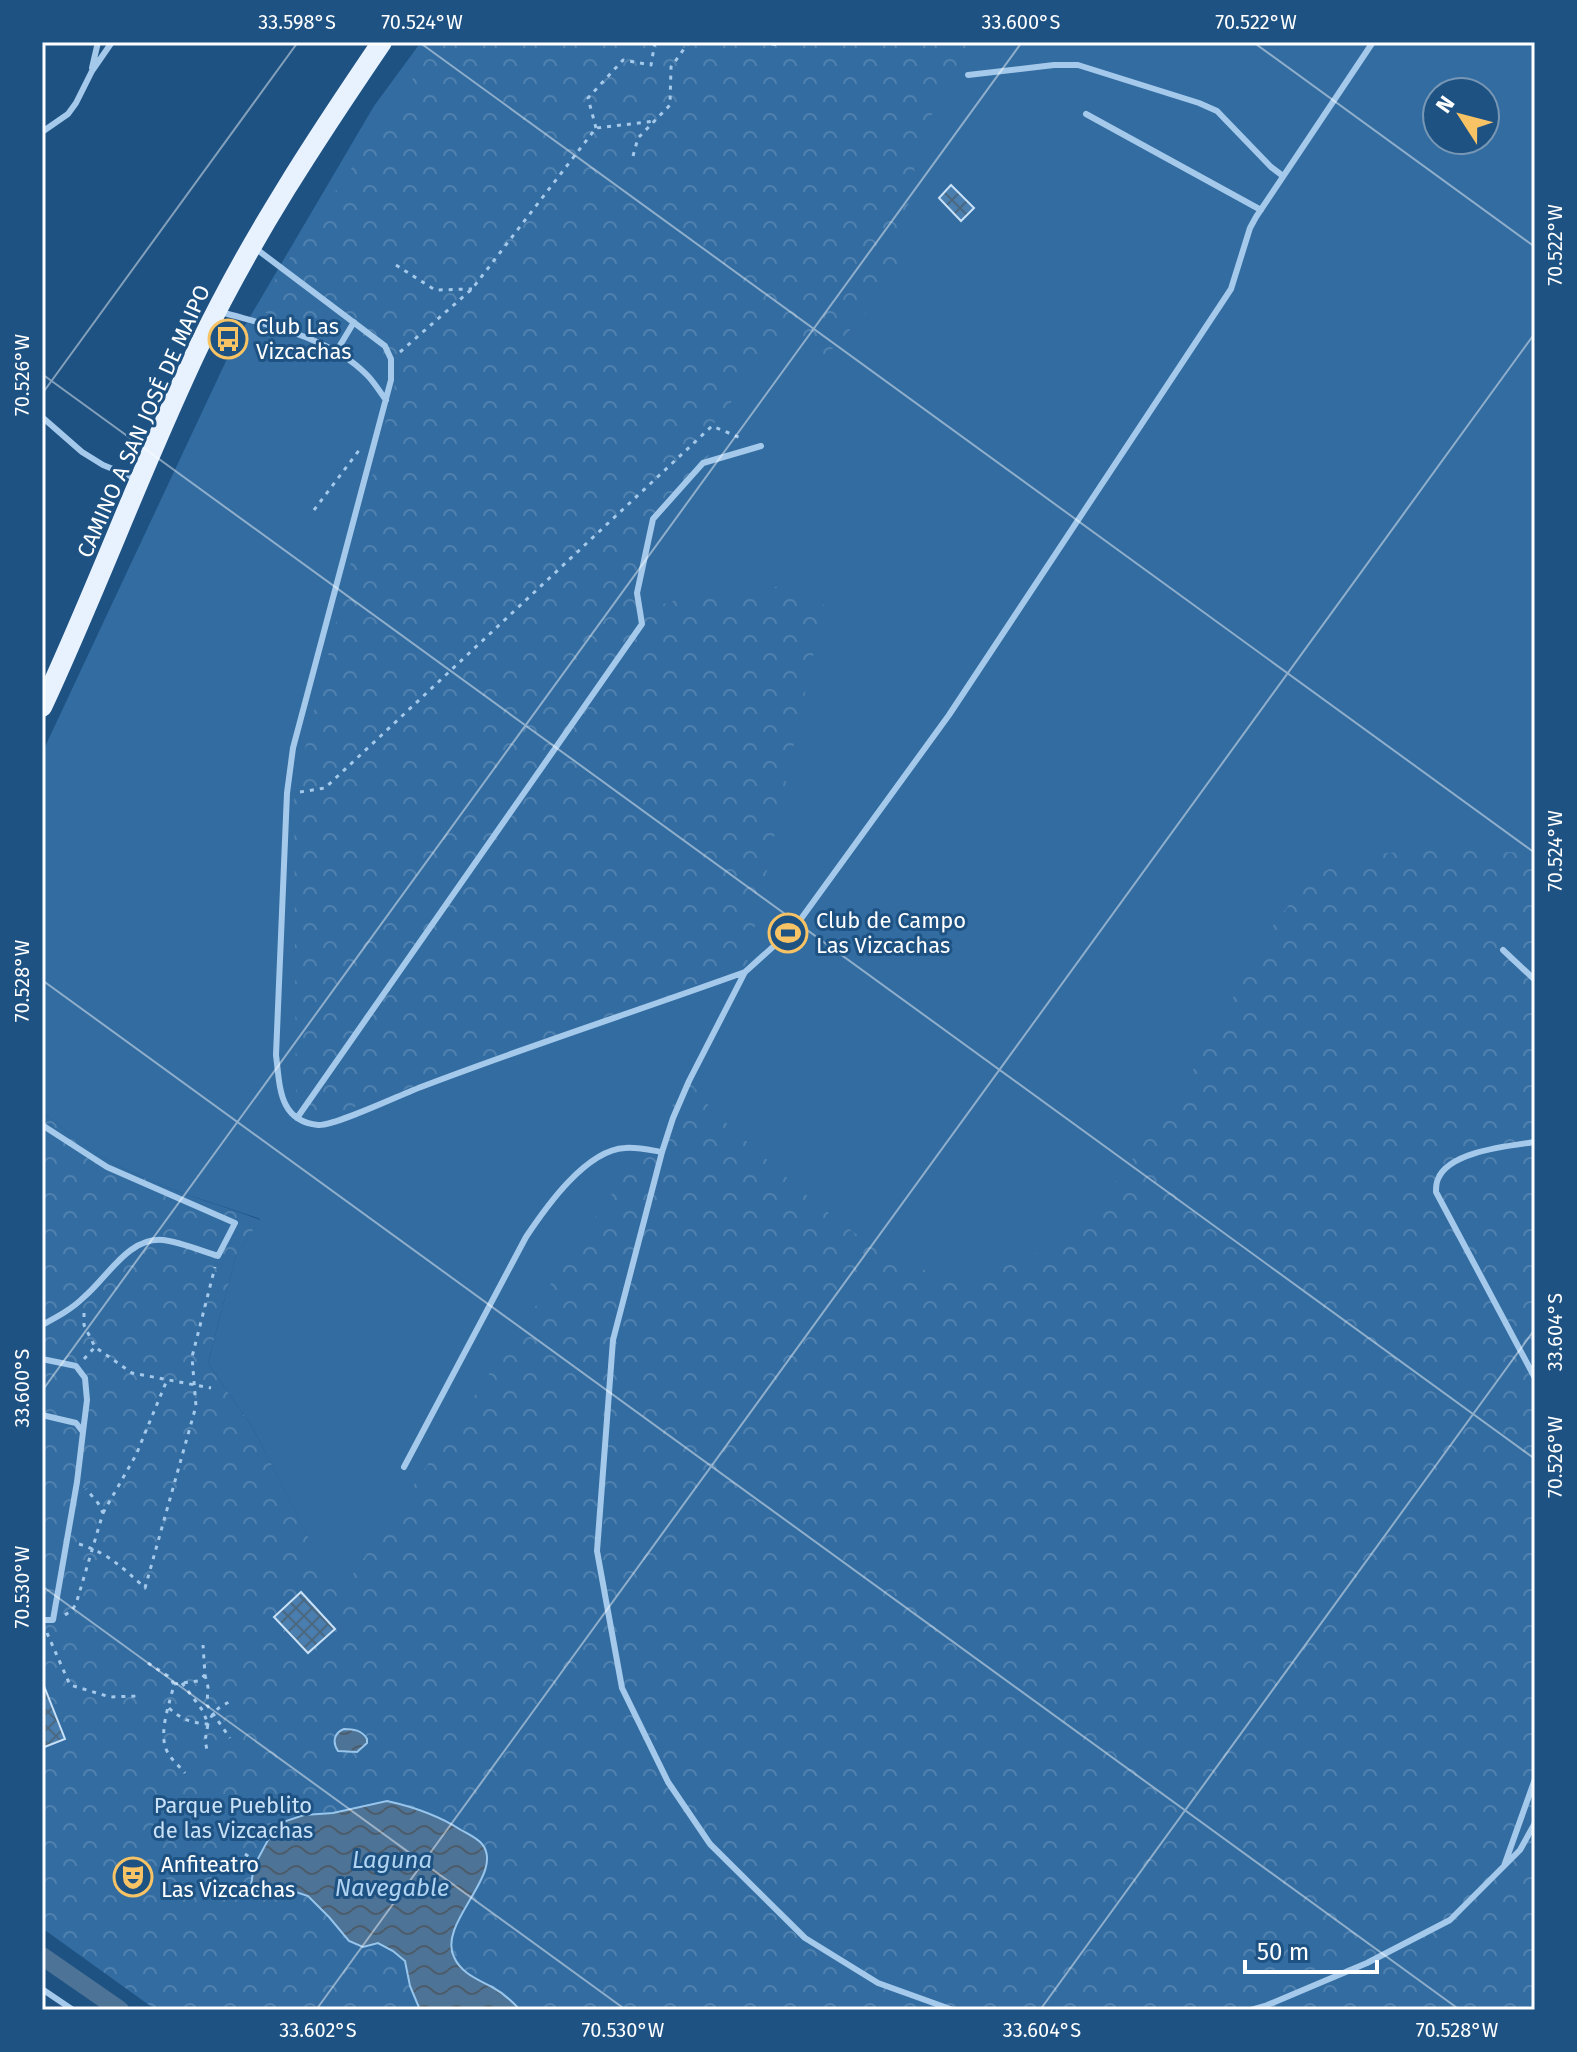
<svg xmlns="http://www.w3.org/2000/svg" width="1577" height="2052" font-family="'Fira Sans',sans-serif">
  <defs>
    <pattern id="park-crowns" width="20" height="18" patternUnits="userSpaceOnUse" patternTransform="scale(2)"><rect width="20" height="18" fill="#326ca1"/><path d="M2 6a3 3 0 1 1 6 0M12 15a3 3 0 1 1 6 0" fill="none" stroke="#5182af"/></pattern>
    <pattern id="water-waves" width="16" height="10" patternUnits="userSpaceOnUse" patternTransform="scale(2)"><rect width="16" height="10" fill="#4d7397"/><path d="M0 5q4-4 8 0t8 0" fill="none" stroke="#4c5c6a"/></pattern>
    <pattern id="building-cross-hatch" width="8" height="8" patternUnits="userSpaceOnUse" patternTransform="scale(2)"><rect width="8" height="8" fill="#4a7eae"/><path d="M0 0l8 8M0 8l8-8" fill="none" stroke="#4b6882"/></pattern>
  </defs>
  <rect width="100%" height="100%" fill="#1e5283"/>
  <path fill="#326ca1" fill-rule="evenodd" d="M421,42h1114v1968l-1197,-413 -84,-167 -46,-67 28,-108 24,-36c-50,-18 -105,-32 -152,-59 -24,-14 -44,-31 -66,-48v-359l192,-409 140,-238zM1437,92h48v48h-48z"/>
  <path fill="url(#park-crowns)" d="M438,42h530l-48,96 -25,143 -75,81 -38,-23 -70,87 17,7 -76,86 -16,74 17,14 25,-8 111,-14 34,20 -79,367 -423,146 -26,-13 -2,-312 102,-413 -45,-36 -96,-35z
    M1444,850l91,3v1157h-1379l-114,-82v-816c22,17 43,34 66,48 47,27 102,41 152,60l-24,35 -28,108 46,67 84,166 351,-515 25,31 91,82 48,38 34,23 40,16 41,4 41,-10 50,-21 34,-30 58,-81 42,-63 81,-146 29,-37 20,-15 27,-13 35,-6z"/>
  <path fill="url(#water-waves)" stroke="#98c5eb" stroke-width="2" d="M344,1729c9,0 18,1 23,10v4l-10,9 -19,-1c-6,-9 -4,-18 6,-22z
    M387,1801c27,6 51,14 74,29 7,4 16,8 21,14 24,29 -45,79 -28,113 7,16 23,22 38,30 11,6 20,14 28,23h-100l-10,-24 -5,-25 -12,-10 -15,-8 -15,4 -14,-6 -20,-24 -21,-21 -21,-7 -18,4h-10l-8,-8 3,-19 14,-26 15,-18 21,-7 29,-2z"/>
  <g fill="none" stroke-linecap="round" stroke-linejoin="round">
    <path stroke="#4d7397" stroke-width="18" d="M42,1956l78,54"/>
  </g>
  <path fill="url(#building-cross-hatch)" stroke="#c9e1f7" stroke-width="2" d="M951,185l23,23 -13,13 -22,-23z
    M301,1592l34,37 -27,24 -34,-36z
    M42,1681l23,58 -23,9z"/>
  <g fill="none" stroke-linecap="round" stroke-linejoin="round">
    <path stroke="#a5c9ea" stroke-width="3" stroke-dasharray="4 6" stroke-linecap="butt" d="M752,42l28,3 1,-3
      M596,128l-8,-30 35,-38 28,5 4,-23
      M633,156l5,-18 32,-33 1,-38 18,-25
      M396,265l39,25 37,-1
      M400,352l72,-63 124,-161 60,-7
      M314,510l46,-61
      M300,792l25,-4 387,-362 31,13
      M84,1313v12l11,22 37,26 79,15
      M84,1359l11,-12
      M103,1513l33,-58 31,-75
      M79,1544c29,9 44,24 66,44l51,-182 -4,-49 23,-90
      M65,1615l7,-5 4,-6 27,-91 -5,-10 -12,-14
      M47,1633l23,52 40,12 29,-1
      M148,1663l20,13 6,8c-4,19 -17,51 -6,69 4,7 11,13 17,20
      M205,1675l3,12 -1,18 23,33
      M182,1683l21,28 5,13 -3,17 3,13
      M174,1684l24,-3 7,-6 -2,-30
      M169,1708c12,11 22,15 39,16 5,-14 12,-18 26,-24
      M245,1854l16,11"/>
    <path stroke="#a5c9ea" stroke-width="6" d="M92,68l6,-26
      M968,75l86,-10h24l121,38 18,8 54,56 12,9
      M1086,114l175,96
      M42,132l26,-18 8,-11 16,-32 20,-29
      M255,248l130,98 6,13v21l-98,368 -6,45 -11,262c4,30 2,66 42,70 15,2 84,-31 103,-38 107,-41 216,-76 324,-115
      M221,312c49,14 109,25 146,63 7,7 13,17 19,25
      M336,352l18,-30
      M42,417l40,35 21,13 32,13
      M1503,950l32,30
      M297,1118l345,-494 -5,-31 16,-74 50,-56 58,-17
      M42,1125l65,42 128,56 -17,33c-16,-5 -38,-14 -55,-16 -35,-3 -55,37 -79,57 -12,12 -27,20 -42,28
      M1535,1142c-26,4 -86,9 -97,37 -2,4 -2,8 -2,13l99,186
      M42,1359l34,7 9,12 2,22 -4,32
      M42,1415l34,8 7,9 -6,50 -24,138h-11
      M404,1467l122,-230c20,-30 60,-87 99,-89 12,-1 25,2 37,4
      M1504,1866l31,-87
      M42,1989l31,21
      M953,2010l-75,-27 -73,-45 -95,-94 -42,-62 -46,-94 -25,-137 16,-211 49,-188 11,-34 16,-37 56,-109 50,-45 154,-212 282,-426 19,-61 6,-11 117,-175
      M1251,2010l14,-4 102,-43 83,-43 70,-70 15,-27"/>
    <path stroke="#e8f2fe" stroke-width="20" d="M42,707c56,-120 101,-244 158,-363 51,-106 116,-205 182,-302"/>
  </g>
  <path fill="none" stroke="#fff" stroke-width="2" stroke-opacity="0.45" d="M419,42l1116,811M1253,42l282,205M42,374l1493,1085M42,394l256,-352M42,980l1418,1030M42,1391l980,-1349M42,1586l584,424M316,2010l1219,-1677M1040,2010l495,-681"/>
  <defs>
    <symbol id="bus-ring" viewBox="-11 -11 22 22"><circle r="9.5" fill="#1e5283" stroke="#f8c364" stroke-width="1.5"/><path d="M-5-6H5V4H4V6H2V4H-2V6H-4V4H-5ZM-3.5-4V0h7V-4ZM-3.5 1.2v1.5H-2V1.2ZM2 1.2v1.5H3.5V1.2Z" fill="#f8c364"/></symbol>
    <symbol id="stadium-ring" viewBox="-11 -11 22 22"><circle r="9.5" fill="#1e5283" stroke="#f8c364" stroke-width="1.5"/><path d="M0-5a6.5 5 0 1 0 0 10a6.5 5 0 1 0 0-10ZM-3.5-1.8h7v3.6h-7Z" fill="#f8c364"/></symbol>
    <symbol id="theatre-ring" viewBox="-11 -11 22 22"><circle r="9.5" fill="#1e5283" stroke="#f8c364" stroke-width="1.5"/><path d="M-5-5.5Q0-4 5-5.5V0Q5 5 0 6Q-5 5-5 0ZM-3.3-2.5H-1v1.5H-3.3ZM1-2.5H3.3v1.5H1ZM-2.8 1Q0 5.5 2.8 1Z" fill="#f8c364"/></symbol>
  </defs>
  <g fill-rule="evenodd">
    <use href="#bus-ring" x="206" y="317" width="44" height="44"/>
    <use href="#stadium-ring" x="766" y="911" width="44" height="44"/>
    <use href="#theatre-ring" x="111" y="1855" width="44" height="44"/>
  </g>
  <g text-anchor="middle" stroke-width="6" stroke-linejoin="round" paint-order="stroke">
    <g font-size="22" fill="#fff" stroke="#1e5283" text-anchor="start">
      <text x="256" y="334">Club Las<tspan x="256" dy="25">Vizcachas</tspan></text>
      <text x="816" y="928">Club de Campo<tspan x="816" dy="25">Las Vizcachas</tspan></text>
      <text x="161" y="1872">Anfiteatro<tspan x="161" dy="25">Las Vizcachas</tspan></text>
    </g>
    <g font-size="22" fill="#fff" stroke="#1e5283">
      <text transform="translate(143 421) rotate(-66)" y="8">CAMINO A SAN JOSÉ DE MAIPO</text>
    </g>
    <g font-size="22" fill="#c9e1f7" stroke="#1e5283">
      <text x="233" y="1813">Parque Pueblito<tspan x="233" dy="25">de las Vizcachas</tspan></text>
    </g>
    <g font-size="24" font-style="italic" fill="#b0d3f1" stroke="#1e5283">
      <text x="392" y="1868">Laguna<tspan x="392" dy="28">Navegable</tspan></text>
    </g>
  </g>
  <rect width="1577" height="2052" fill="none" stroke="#1e5283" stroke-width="88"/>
  <g transform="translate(1461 116) rotate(306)"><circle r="38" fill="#1e5283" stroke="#7897b5" stroke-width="2"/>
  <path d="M0-6L14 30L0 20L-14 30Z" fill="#f8c364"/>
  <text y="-12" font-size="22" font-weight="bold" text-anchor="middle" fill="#ffffff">N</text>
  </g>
  <path d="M1245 1960v12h132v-12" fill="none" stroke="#ffffff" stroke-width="4"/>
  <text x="1257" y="1960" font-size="24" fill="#ffffff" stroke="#1e5283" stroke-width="6" paint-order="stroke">50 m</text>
  <rect x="44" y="44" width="1489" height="1964" fill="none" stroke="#fff" stroke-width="3"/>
  <g font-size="20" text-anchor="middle" fill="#fff">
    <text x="297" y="29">33.598°S</text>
    <text x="422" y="29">70.524°W</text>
    <text x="1021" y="29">33.600°S</text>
    <text x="1256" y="29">70.522°W</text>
    <text transform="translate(1555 245) rotate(-90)" y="7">70.522°W</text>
    <text transform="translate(22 375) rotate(-90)" y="7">70.526°W</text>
    <text transform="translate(1555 851) rotate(-90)" y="7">70.524°W</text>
    <text transform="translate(22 981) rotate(-90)" y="7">70.528°W</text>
    <text transform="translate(1555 1332) rotate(-90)" y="7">33.604°S</text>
    <text transform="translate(22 1388) rotate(-90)" y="7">33.600°S</text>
    <text transform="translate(1555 1457) rotate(-90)" y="7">70.526°W</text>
    <text transform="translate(22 1587) rotate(-90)" y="7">70.530°W</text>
    <text x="318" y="2037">33.602°S</text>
    <text x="623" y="2037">70.530°W</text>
    <text x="1042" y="2037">33.604°S</text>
    <text x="1457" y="2037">70.528°W</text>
  </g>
</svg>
